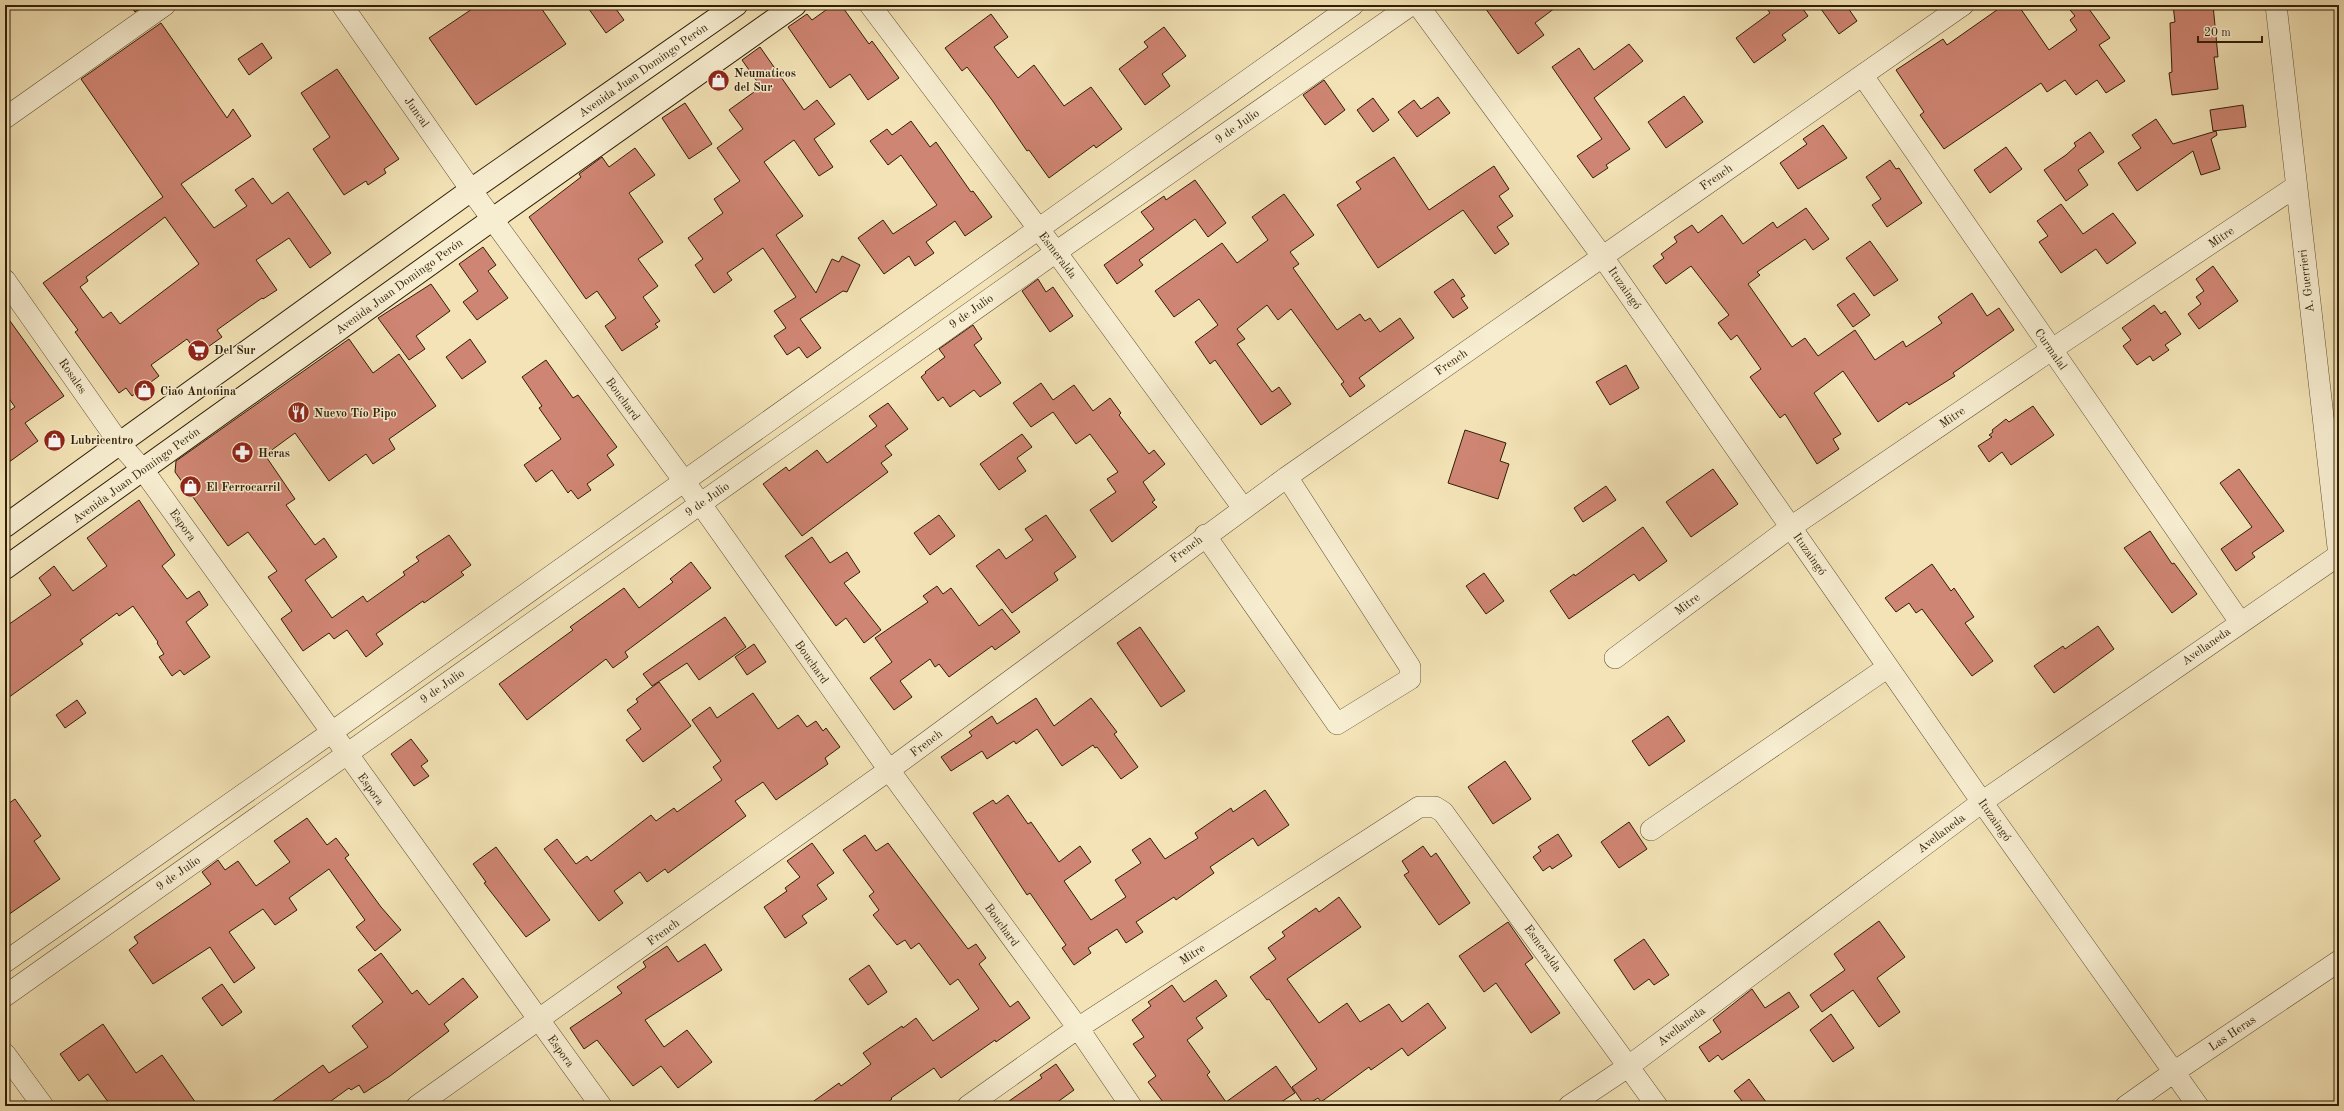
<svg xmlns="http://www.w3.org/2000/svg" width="2344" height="1111" font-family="'Old Standard TT',serif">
  <rect width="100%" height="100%" fill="#f3e3b6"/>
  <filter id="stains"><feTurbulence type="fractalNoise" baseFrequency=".005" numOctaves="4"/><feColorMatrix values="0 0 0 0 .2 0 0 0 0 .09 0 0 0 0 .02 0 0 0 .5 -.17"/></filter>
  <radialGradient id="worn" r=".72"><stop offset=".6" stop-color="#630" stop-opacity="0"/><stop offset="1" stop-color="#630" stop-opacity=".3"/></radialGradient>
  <path fill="#cf8573" stroke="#301f06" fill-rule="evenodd" d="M130,5h14l-9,7z
    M478,5h61l27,39 -90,61 -47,-67z
    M586,5h27l11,15 -18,13z
    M833,5h8l28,39 3,-3 27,37 -31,22 -18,-26 -20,14 -42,-61 19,-13 5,6z
    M1483,5h76l-24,18 9,12 -26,19z
    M1764,5h36l8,11 -26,19 4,5 -32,23 -18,-25 34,-25z
    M1818,5h28l11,16 -18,13z
    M2004,5h14l31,45 28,-20 -7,-10 5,-4 -9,-11h20l24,33 -11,7 26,36 -19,12 -9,-13 -21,15 -11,-15 -18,12 -6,-9 -97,66 -24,-34 4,-3 -28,-42 47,-31 4,6z
    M2173,5h40l5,52h-4l4,32 -46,6 -3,-22 3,-1 -2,-49 5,-1z
    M991,14l17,23 -14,10 24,31 16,-13 30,41 27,-19 31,42 -26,19 -2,-3 -45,33 -20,-28 -2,1 -35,-51 -25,-33 -5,4 -17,-23z
    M161,23l66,95 6,-9 18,27 -70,48 33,44 33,-22 -12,-16 18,-12 19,26 16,-12 43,61 -21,15 -21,-30 -33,22 21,30 -14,9 -1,-1 -45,32 5,7 -24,17 -11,-15 -36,26 8,11 -27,20 -6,-8 -7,5 -44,-61 3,-2 -35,-47 120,-86 -82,-118zM165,217l34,47 -79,60 -9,-12 -8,6 -23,-31 8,-6 -2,-4z
    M1164,27l22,29 -24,18 8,12 -25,19 -26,-36 29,-22 -4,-5z
    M262,43l10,15 -23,17 -11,-16z
    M1629,44l14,17 -49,37 36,51 -24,16 2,3 -15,10 -16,-22 25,-17 -50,-72 27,-19 15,22z
    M760,47l44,63 13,-10 18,24 -21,15 19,28 -14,9 -25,-36 -30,22 39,54 -27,19 40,58 16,-34 7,3 3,-6 18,9 -13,27 -4,-1 -43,28 21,29 -14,10 -8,-11 -12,8 -13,-19 12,-8 -12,-17 22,-14 -33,-49 -36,25 5,7 -18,13 -19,-28 8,-6 -15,-21 35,-25 -9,-14 26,-18 -23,-33 26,-19 -14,-19 32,-23 -19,-27z
    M337,69l62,90 -15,10 2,4 -18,12 -2,-4 -22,14 -31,-46 17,-12 -29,-44z
    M1324,80l21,30 -20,15 -22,-30z
    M1684,96l19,26 -37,26 -18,-26z
    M1438,97l12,16 -33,24 -19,-25 16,-12 7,9z
    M1373,98l16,22 -16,12 -16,-22z
    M685,103l27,41 -23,15 -27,-41z
    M2243,105l3,22 -33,4 -3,-21z
    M2156,119l17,25 43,-13 1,4 -6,4 9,30 -19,6 -8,-24 -56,40 -19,-28 23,-15 -9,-13z
    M911,121l19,26 6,-5 35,50 2,-1 19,26 -27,19 -10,-15 -29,21 8,11 -19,13 -6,-10 -25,18 -26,-36 25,-18 10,14 44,-29 -36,-50 -13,10 -18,-24 17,-12 5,6z
    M1823,125l24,33 -49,31 -18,-26 27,-19 -4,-5z
    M2090,132l14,20 -26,18 10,15 -22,16 -22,-31 22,-15 10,-9 -2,-3z
    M2006,147l16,22 -32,24 -16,-23z
    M635,148l20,27 -26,18 34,49 -25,17 20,27 -15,11 17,24 -5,3 3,3 -36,24 -17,-25 11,-8 -19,-27 -11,8 -57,-82 52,-40 -2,-3 23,-17 7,10z
    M1394,157l35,53 65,-44 15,23 -10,7 14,20 -16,11 12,17 -14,10 -32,-44 -85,58 -41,-63 24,-16 -5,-7z
    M1890,160l6,9 3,-1 23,35 -35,24 -15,-22 9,-6 -15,-22z
    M1195,180l31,43 -18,14 -13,-18 -56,41 4,5 -26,19 -13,-19 50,-36 -13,-17 23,-16 2,4z
    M1284,194l30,41 -24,17 9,12 -6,4 44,62 23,-16 5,7 5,-3 10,14 20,-14 14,20 -55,40 6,8 -15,11 -9,-13 3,-2 -53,-73 -13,11 -11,-15 -30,24 8,10 -8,5 35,48 7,-5 12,17 -30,21 -46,-65 -5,4 -15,-22 23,-17 -19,-26 -25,18 -19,-26 67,-48 15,20 31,-23 -16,-23z
    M2061,204l22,30 30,-21 23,30 -29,21 -11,-15 -35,24 -22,-31 9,-6 -11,-15z
    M1806,208l23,31 -16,11 -8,-11 -48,33 3,3 -12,9 44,63 13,-9 13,18 37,-26 20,30 28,-19 3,6 36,-24 -4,-6 34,-24 15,23 12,-8 15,22 -61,43 2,3 -46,29 -2,-3 -29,20 -35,-51 -29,22 27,41 -8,5 6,10 -22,15 -32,-50 -5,4 -30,-41 11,-8 -24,-34 -6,5 -13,-17 11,-8 -38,-49 -25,18 -13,-18 11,-8 -3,-4 16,-12 -3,-5 18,-12 6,8 24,-18 21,29 30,-22 4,6z
    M1870,241l28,39 -24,16 -28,-38z
    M483,247l13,18 -8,6 20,27 -31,22 -14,-18 15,-11 -19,-27z
    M2213,266l25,35 -39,28 -11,-15 13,-10 -5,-7 8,-6 -8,-12z
    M1038,279l8,13 7,-5 20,29 -23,16 -28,-41z
    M1453,279l12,17 -4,2 7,10 -15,10 -19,-26z
    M431,284l19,27 -34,25 9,13 -16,11 -31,-42z
    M1854,293l16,22 -17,12 -16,-22z
    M2154,305l7,9 4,-3 16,23 -16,11 4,5 -16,11 -3,-5 -13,9 -14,-19 8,-6 -9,-12z
    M5,314l59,82 -39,27 13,18 -33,24v-51l10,-7 -10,-14z
    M973,325l9,14 -8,6 27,38 -21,14 -6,-7 -24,17 -7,-10 -5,4 -17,-24 5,-4 -1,-1 20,-15 -6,-8z
    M349,339l24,34 26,-19 37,52 -47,33 6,10 -22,15 -7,-10 -37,27 -34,-48 -30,22 30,44 -9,6 29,40 9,-7 13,19 -32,23 27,38 31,-22 4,6 38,-27 -2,-3 16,-11 -3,-4 33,-22 22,30 -10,7 3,3 -40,28 -1,-2 -47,33 7,10 -17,13 -19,-27 -13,9 -5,-6 -26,18 -22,-32 11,-8 -24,-34 9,-6 -29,-39 -20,14 -53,-74 1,-11z
    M470,339l16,23 -24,17 -16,-22z
    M546,360l27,38 5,-3 39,52 -10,8 7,10 -27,19 4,6 -13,9 -7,-9 -3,3 -16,-23 -16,12 -12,-17 37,-26 -22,-31 3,-2 -20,-29z
    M1626,365l13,23 -29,17 -14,-23z
    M1041,383l12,17 21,-15 19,26 17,-13 11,15 -2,2 30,39 5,-4 11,14 -22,18 12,18 -3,2 5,5 -45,35 -22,-32 26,-18 -9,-13 11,-7 -28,-38 -14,10 -23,-32 -22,15 -18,-24z
    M888,403l20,26 -23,17 7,9 -11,8 7,9 -86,64 -39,-52 23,-17 3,4 28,-21 10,13 50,-37 -8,-10z
    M2033,406l21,29 -43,30 -9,-13 -13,10 -11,-16 14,-9 -3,-2 4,-3 -1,-2 14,-11 3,3z
    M1465,430l41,13 -6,18 9,3 -11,35 -50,-16z
    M1022,434l10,13 -15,11 9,13 -27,19 -19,-26z
    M1713,469l25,35 -47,33 -25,-35z
    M2239,469l45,62 -32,22 3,4 -19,14 -15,-22 31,-22 -32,-44z
    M1606,486l10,14 -33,22 -9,-14z
    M139,500l36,55 -13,11 25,33 12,-8 9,14 -22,17 24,35 -26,18 -4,-5 -8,6 -13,-19 5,-3 -7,-11 1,-1 -25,-36 -14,10 -2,-3 -37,27 3,4 -78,56v-73l46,-32 -12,-17 15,-12 19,25 34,-25 -20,-28z
    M939,515l16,21 -25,19 -16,-22z
    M1046,515l30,42 -22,16 4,7 -46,33 -36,-47 23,-17 7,10 27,-19 -8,-11z
    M1643,527l24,34 -28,20 -5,-7 -65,45 -19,-28 24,-17 1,2z
    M2150,531l22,33 2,-1 23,31 -25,19 -48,-65z
    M812,537l18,26 17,-11 13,20 -16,11 37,47 -17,13 -18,-25 -10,8 -51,-70z
    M691,562l20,26 -86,64 3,5 -15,11 -7,-9 -79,61 -28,-36 74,-54 -3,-3 54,-39 15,20 34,-26 -3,-3z
    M1932,564l19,27 3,-3 20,29 -9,6 28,38 -21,15 -50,-67 -6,4 -7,-10 -13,9 -11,-14z
    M1484,573l20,28 -18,13 -20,-28z
    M937,586l6,8 8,-6 28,38 23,-17 18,23 -25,18 -3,-4 -43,31 -10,-13 -4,3 -5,-8 -30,22 12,16 -18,13 -24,-32 22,-16 -17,-24 53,-36 -5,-6z
    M725,617l21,30 -47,33 -12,-17 -35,23 -9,-12z
    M2098,626l16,23 -60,44 -20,-27 29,-20 2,3z
    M1140,627l45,64 -24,16 -44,-64z
    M754,644l12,18 -19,13 -12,-18z
    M659,682l32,44 -48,36 -17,-22 15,-11 -14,-19 11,-8 -2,-3z
    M753,693l25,36 20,-14 9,12 9,-6 7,10 3,-3 14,19 -15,11 3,6 -52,36 -13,-18 -28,19 11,15 -78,57 -3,-4 -18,13 -7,-10 -26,19 9,12 -24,18 -55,-72 13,-10 19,25 11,-8 4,5 60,-46 5,6 18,-13 3,4 45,-32 -9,-13 8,-6 -29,-41 18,-13 7,11z
    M1036,698l18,28 37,-28 26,34 -3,2 24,33 -17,12 -24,-32 -2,1 -2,-3 -31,21 -25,-37 -21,15 -2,-3 -27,18 -5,-8 -31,20 -10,-14 31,-21 -3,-4 23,-16 5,8z
    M77,700l9,13 -21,15 -9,-13z
    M1668,716l17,25 -36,25 -17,-25z
    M411,739l17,22 -7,5 8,10 -15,10 -23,-32z
    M1505,761l26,38 -38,25 -25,-37z
    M1265,790l24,35 -31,21 -5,-8 -43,29 4,6 -38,27 -2,-3 -38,25 7,10 -17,11 -9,-14 -29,19 3,5 -17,12 -12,-17 4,-3 -36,-52 -3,2 -54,-82 20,-13 3,4 12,-9 20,29 3,-2 28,40 21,-16 11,16 -27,19 27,39 35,-23 -11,-17 26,-17 -9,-13 18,-12 15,21 33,-21 -3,-5 36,-25 2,4z
    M15,799l26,37 -7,5 26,38 -55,38v-111z
    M307,818l20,27 9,-7 13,17 -4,3 36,49 20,23 -26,21 -19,-24 9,-7 -36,-51 -40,29 8,12 -22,15 -12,-16 -34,23 26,36 -21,15 -24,-36 -57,37 -24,-34 9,-7 -4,-6 77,-53 -9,-12 16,-12 7,10 13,-9 18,25 34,-24 -16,-21z
    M1629,822l18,27 -28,19 -18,-26z
    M1558,834l14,22 -20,13 -2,-3 -7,5 -10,-14 8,-6 -3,-4z
    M865,835l11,16 12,-8 80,106 8,-5 10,14 -7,6 31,43 8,-6 12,17 -34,24 -1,-2 -54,38 -7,-10 -43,30 1,1 -9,7h-76l32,-23 2,3 30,-22 -8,-11 39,-27 1,2 13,-10 17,23 46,-32 -21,-30 -8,6 -31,-42 -8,6 -6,-9 -8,5 -24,-30 6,-5 -10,-14 5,-4 -31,-42z
    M812,843l22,30 -17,12 10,14 -25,17 5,7 -22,15 -21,-31 23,-16 -2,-3 15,-11 -13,-16z
    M1423,846l8,11 5,-4 34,50 -31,22 -35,-50 5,-3 -7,-11z
    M496,847l54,73 -24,17 -42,-54 2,-1 -13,-18z
    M1339,897l22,30 -74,52 32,44 28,-20 13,19 29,-18 13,18 26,-19 18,25 -38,28 -6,-8 -31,22 -2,-3 -48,35 -3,-4 -13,8 -13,-19 25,-18 -48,-70 -2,1 -17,-23 26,-18 -8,-11 17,-12 -3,-4 34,-24 3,4z
    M1879,921l26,36 -28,21 23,34 -21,15 -26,-37 -31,22 -12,-17 35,-25 -11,-16z
    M1508,922l25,36 -8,6 35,49 -29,20 -35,-50 -12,9 -25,-36z
    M1644,939l25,36 -15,10 -5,-6 -15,11 -20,-30z
    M705,944l17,26 -77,50 19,27 23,-17 25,32 -34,26 -17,-22 -28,20 -36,-46 -13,9 -14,-21 52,-35 -5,-6 29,-20 -3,-5 24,-16 11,16z
    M381,953l31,41 5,-4 12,15 34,-27 15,19 -34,27 5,7 -59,45 -26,17 -5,-8 -8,5 -2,-2 -25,18h-58l57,-41 6,8 39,-26 -16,-21 31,-24 -25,-32z
    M869,965l18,27 -19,13 -19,-26z
    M1216,980l11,16 -31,22 7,10 -16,12 23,32 -3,3 19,27 50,-36 19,27 -20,13h-109l-18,-24 8,-6 -23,-32 11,-7 -12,-17 19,-14 -3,-4 24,-17 12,17z
    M222,984l20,28 -20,14 -20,-28z
    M1752,989l13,19 24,-16 10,15 -77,53 -4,-5 -9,7 -10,-15 22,-15 -8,-12z
    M1831,1014l23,34 -21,14 -23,-32z
    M103,1024l33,49 26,-18 36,51h-87l-23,-32 -9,7 -19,-27z
    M1056,1064l18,26 -22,16h-50l40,-28 -2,-3z
    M1749,1079l20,27h-23l-12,-15z"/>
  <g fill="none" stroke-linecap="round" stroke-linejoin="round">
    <defs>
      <path id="minor" d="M342,5l129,185 229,313 189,267 189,258 53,78
        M870,5l186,247 187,256
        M1418,5l184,251 380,546 216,304
        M2276,5l63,551
        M1863,76l377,546
        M5,118l160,-113
        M5,280l115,164 23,26 458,636
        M1205,535l132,189 73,-45v-12l-123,-190
        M1615,658l176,-131 260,-177 244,-163
        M1651,830l237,-163
        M5,962l327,-230 1021,-727
        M5,996l1051,-744 355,-247
        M5,1054l38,52
        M417,1106l472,-336 398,-293 676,-472
        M968,1106l110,-78 341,-221h16l8,5 214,294
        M1569,1106l60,-40 353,-264 357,-247
        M2126,1106l48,-34 165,-111"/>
      <path id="secondary" d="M5,526l466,-336 265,-185
        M5,568l488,-349 302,-214"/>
    </defs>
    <use href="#minor" stroke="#615032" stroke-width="22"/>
    <use href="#secondary" stroke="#301f06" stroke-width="24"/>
    <use href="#minor" stroke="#f7edd0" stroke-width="21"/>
    <use href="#secondary" stroke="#f7edd0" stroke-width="22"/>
  </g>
  <defs>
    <symbol id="shop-disc" viewBox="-11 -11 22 22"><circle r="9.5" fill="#8f2418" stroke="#f7edd0"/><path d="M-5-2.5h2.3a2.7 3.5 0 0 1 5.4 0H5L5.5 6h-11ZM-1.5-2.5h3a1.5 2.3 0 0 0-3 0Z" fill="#fff"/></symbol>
    <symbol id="supermarket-disc" viewBox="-11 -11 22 22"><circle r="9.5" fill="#8f2418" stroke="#f7edd0"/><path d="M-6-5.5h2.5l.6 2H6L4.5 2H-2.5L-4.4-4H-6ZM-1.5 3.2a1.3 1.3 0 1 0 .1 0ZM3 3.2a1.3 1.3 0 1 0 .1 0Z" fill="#fff"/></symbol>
    <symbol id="restaurant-disc" viewBox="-11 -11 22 22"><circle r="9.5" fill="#8f2418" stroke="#f7edd0"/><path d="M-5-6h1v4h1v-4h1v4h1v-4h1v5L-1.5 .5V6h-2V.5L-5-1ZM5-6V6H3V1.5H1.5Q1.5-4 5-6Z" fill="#fff"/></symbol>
    <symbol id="pharmacy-disc" viewBox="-11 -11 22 22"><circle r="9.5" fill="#8f2418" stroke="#f7edd0"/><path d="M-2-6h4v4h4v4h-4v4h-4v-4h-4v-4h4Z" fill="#fff"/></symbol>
  </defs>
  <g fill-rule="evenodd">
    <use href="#shop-disc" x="706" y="68" width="25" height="25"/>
    <use href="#supermarket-disc" x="186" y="338" width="25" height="25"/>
    <use href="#shop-disc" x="132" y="378" width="25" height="25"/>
    <use href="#restaurant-disc" x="286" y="400" width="25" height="25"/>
    <use href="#shop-disc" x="42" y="428" width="25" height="25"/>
    <use href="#pharmacy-disc" x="230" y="440" width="25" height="25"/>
    <use href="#shop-disc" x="178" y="474" width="25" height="25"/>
  </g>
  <g text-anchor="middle" stroke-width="3" stroke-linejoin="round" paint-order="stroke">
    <g font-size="12" fill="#301f06" stroke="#f7edd0">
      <text transform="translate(643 70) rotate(-35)" y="4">Avenida Juan Domingo Perón</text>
      <text transform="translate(417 112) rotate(55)" y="4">Juncal</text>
      <text transform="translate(1237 126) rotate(-35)" y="4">9 de Julio</text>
      <text transform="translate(1716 177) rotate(-35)" y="4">French</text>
      <text transform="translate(2221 237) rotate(-34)" y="4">Mitre</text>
      <text transform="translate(1058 255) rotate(53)" y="4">Esmeralda</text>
      <text transform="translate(2306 281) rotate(-97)" y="4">A. Guerrieri</text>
      <text transform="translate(399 286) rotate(-36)" y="4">Avenida Juan Domingo Perón</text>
      <text transform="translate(1625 288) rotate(55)" y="4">Ituzaingó</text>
      <text transform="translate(971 311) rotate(-35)" y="4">9 de Julio</text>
      <text transform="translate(2051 349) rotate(55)" y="4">Curmalal</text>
      <text transform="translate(1451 362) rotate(-35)" y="4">French</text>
      <text transform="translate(73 376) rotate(55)" y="4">Rosales</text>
      <text transform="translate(623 399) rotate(54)" y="4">Bouchard</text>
      <text transform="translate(1952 417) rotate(-34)" y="4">Mitre</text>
      <text transform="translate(136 475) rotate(-36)" y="4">Avenida Juan Domingo Perón</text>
      <text transform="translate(707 499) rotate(-35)" y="4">9 de Julio</text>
      <text transform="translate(183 525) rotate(54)" y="4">Espora</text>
      <text transform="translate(1186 549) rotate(-37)" y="4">French</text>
      <text transform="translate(1810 554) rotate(55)" y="4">Ituzaingó</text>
      <text transform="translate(1687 604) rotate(-37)" y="4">Mitre</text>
      <text transform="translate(2206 646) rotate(-35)" y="4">Avellaneda</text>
      <text transform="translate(812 662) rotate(55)" y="4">Bouchard</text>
      <text transform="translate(442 686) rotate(-35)" y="4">9 de Julio</text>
      <text transform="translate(926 743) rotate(-37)" y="4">French</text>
      <text transform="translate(371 789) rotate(54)" y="4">Espora</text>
      <text transform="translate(1995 820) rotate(55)" y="4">Ituzaingó</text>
      <text transform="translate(1941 833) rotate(-37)" y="4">Avellaneda</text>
      <text transform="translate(178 873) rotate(-35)" y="4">9 de Julio</text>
      <text transform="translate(1002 925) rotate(54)" y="4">Bouchard</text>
      <text transform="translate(663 932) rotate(-36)" y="4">French</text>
      <text transform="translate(1543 948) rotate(54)" y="4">Esmeralda</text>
      <text transform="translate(1192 954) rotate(-33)" y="4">Mitre</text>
      <text transform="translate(1681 1026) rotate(-37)" y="4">Avellaneda</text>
      <text transform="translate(2232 1033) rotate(-34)" y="4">Las Heras</text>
      <text transform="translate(561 1051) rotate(54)" y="4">Espora</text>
    </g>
    <g font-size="12" font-weight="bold" fill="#301f06" stroke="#f7edd0" text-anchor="start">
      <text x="734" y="77">Neumaticos<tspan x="734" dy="14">del Sur</tspan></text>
      <text x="214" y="354">Del Sur</text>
      <text x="160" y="395">Ciao Antonina</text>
      <text x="314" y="417">Nuevo Tío Pipo</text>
      <text x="70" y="444">Lubricentro</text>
      <text x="258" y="457">Heras</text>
      <text x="206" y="491">El Ferrocarril</text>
    </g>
  </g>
  <rect width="2344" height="1111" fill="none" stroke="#f3e3b6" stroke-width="20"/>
  <rect x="6" y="6" width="2332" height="1099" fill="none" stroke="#301f06" stroke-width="2"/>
  <rect x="10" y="10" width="2324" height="1091" fill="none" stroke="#301f06"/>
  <path d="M2198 36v6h64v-6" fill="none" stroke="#301f06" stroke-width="2"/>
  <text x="2204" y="36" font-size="12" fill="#301f06" stroke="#f7edd0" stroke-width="3" paint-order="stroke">20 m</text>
  <rect width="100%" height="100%" filter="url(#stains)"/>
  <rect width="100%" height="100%" fill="url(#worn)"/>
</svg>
